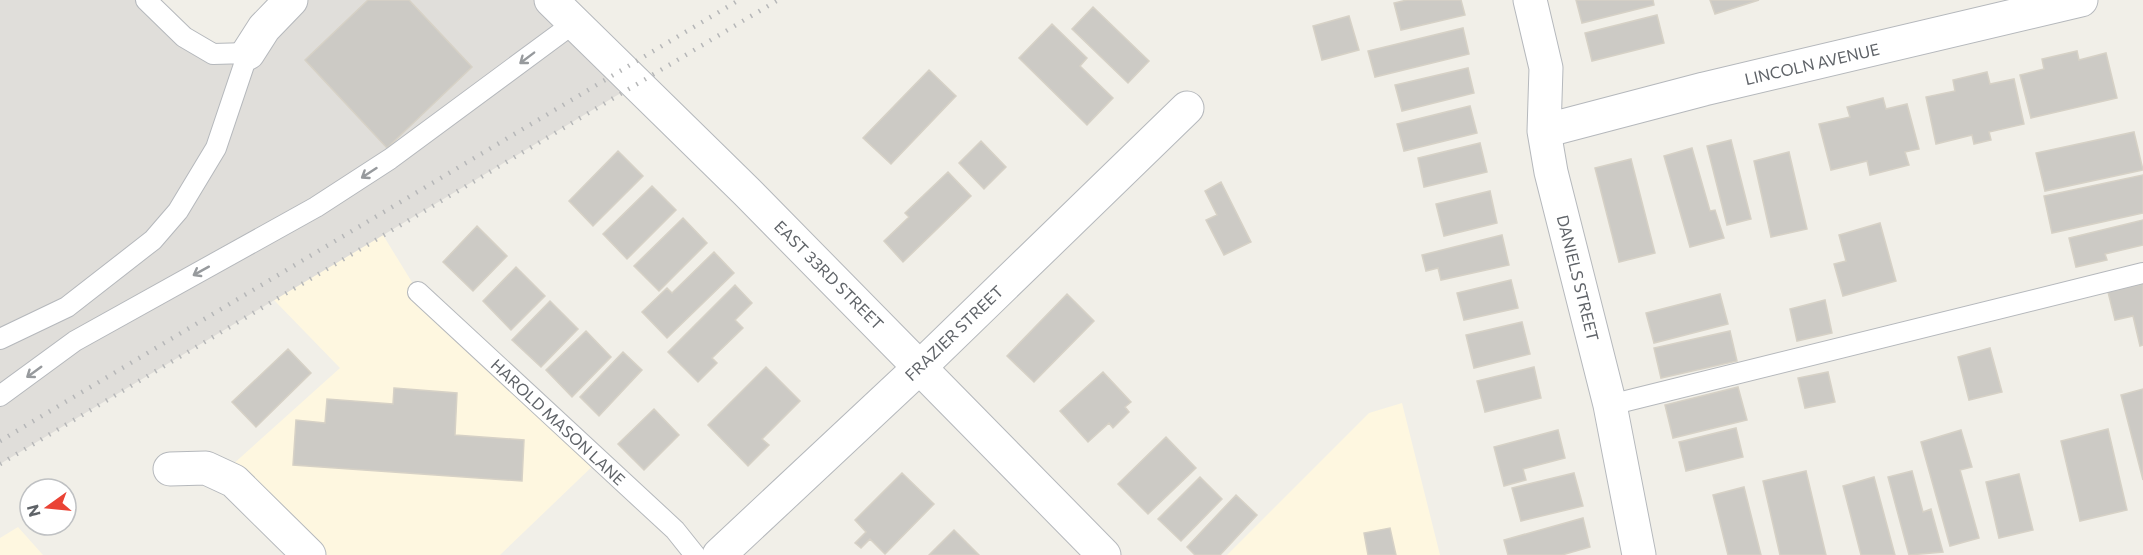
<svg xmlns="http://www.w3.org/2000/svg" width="2143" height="555" font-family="Commissioner,sans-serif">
  <rect width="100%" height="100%" fill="#f1efe8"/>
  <path fill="#fef7e0" d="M383,235l35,57 181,168 -99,95h-191l-88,-80 119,-107 -66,-68z
    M1402,403l38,152h-213l142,-142z
    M18,527l25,28h-43v-17z"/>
  <path fill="#e0deda" d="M0,0h146l38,37 64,16 43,-53h260l85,84 -636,380z"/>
  <path fill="#cccac5" stroke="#d6d1c6" stroke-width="1.5" d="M368,0h41l63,67 -85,81 -82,-88z
    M1407,0h54l4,15 -64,15 -7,-27z
    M1576,0h77l1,5 -72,18z
    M1710,0h49l-44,14z
    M1093,7l56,54 -21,22 -56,-54z
    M1657,15l7,28 -72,18 -7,-28z
    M1349,16l10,34 -37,10 -9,-34z
    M1052,24l35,34 -7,8 33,32 -26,27 -68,-67z
    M1463,28l6,26 -94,23 -7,-26z
    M2077,51l2,9 27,-7 11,45 -86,20 -11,-43 24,-6 -2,-10z
    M1468,68l6,25 -72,18 -7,-26z
    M929,70l27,26 -65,68 -28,-26z
    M1987,72l3,12 24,-5 10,45 -35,8 2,8 -17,4 -2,-9 -36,9 -10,-47 29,-6 -2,-11z
    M1883,98l3,11 21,-5 12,45 -14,3 4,13 -39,10 -3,-14 -36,9 -12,-46 31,-7 -3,-10z
    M1470,106l7,27 -73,18 -7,-27z
    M2134,132l9,38 -98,21 -9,-38z
    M1731,140l20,79 -24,6 -20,-79z
    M981,141l25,26 -22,22 -25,-26z
    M1480,143l7,29 -63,15 -6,-29z
    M1692,148l18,63 5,-1 9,28 -34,9 -26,-91z
    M618,151l25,25 -50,50 -24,-25z
    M1789,152l18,77 -36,8 -17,-76z
    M1631,159l24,94 -36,9 -24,-94z
    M948,172l23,24 -68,66 -19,-21 25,-24 -4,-4z
    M2143,175v38l-91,20 -8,-37z
    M1221,182l30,60 -27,13 -18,-35 11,-5 -12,-24z
    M652,186l24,24 -49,49 -24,-25z
    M1490,191l7,32 -53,13 -8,-32z
    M683,218l24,25 -48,48 -25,-25z
    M2143,220v25l-38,9 2,6 -31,7 -7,-29z
    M1880,223l16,58 -53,15 -9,-32 12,-3 -7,-26z
    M477,226l30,30 -34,35 -30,-29z
    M1502,235l7,30 -68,15 -3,-12 -12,3 -4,-16z
    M714,252l20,21 -67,65 -25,-26 25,-24 5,5z
    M516,267l29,29 -34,34 -28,-29z
    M1511,280l7,28 -54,12 -7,-27z
    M2143,284v61l-3,1 -7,-30 -18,4 -7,-28z
    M735,285l17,18 -17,17 8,8 -31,30 5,5 -19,19 -30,-30z
    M1067,294l27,27 -60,61 -27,-26z
    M1720,294l8,30 -74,19 -8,-30z
    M1825,300l7,33 -35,8 -7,-32z
    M550,301l28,28 -37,38 -29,-27z
    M1522,322l8,32 -56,14 -8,-33z
    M586,331l25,26 -39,40 -26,-27z
    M1730,331l7,30 -76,17 -7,-30z
    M1990,348l12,44 -33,8 -11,-43z
    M288,349l23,24 -55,54 -24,-25z
    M623,352l19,18 -43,46 -19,-19z
    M766,367l34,34 -38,38 7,6 -21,21 -40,-41z
    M1534,367l7,31 -56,14 -8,-31z
    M1103,372l28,30 -6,5 4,5 -16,16 -4,-5 -21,19 -28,-31z
    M1828,372l7,30 -30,6 -7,-30z
    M1738,387l9,33 -74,18 -8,-33z
    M394,388l63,5 -2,42 69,5 -2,41 -229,-16 3,-45 29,3 2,-24 66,5z
    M2143,389v91l-22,-85z
    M654,409l25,26 -35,35 -26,-26z
    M1736,428l7,29 -57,14 -7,-29z
    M2108,429l19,81 -47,11 -19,-80z
    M1558,430l7,28 -42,11 3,11 -22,6 -10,-39z
    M1961,430l11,37 -12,3 19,68 -29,8 -29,-104z
    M1166,437l30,31 -48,46 -30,-30z
    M1806,471l20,84h-46l-17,-74z
    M1912,471l11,41 8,-3 12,43 -34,3 -21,-78z
    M902,473l32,31 -49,50 -15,-15 -9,9 -6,-5 11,-11 -11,-12z
    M1574,473l9,33 -62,15 -9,-33z
    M2019,474l14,56 -34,8 -13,-56z
    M1200,477l22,22 -41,42 -23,-22z
    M1874,477l21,78h-34l-18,-69z
    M1744,487l17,68h-33l-15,-60z
    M1236,495l21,20 -37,40h-25l-8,-8z
    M1583,518l7,29 -28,8h-54l-4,-15z
    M1390,528l6,27h-28l-4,-22z
    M954,530l25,25h-50z"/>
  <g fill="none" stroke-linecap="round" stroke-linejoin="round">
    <defs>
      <path id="service" d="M418,292l257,238 20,25
        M0,339l67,-32 86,-67 25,-29 38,-63 32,-95 -35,1 -29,-17 -38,-37
        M0,396l75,-55 241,-134 74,-48 184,-136
        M1610,405l533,-132"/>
      <path id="minor" d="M551,0l196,192 357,363
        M1530,0l16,68 -2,63 7,41 59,233 29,150
        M248,53l16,-25 27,-28
        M1544,131l160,-42 377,-89
        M170,469l36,-1 28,13 75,74
        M719,555l201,-188 267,-259"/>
    </defs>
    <use href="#service" stroke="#b5b8bc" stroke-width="22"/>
    <use href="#minor" stroke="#b5b8bc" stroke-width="35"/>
    <use href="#service" stroke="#fff" stroke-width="20"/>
    <use href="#minor" stroke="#fff" stroke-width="33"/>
    <path stroke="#b6b7b8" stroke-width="4.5" stroke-dasharray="1.5 8" stroke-linecap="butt" d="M0,441l739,-441
      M0,464l778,-464"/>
  </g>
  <defs><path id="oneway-shaft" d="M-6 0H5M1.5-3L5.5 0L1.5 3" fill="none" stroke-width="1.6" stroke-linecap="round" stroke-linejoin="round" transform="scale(1.5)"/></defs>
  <g stroke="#979a9d">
    <use href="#oneway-shaft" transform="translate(527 58) rotate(143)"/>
    <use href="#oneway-shaft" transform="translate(369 173) rotate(147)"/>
    <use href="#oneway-shaft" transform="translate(201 271) rotate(151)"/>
    <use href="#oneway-shaft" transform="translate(34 372) rotate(144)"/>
  </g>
  <g text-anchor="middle" stroke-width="5" stroke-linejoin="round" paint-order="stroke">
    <g font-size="16" fill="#5f6368" stroke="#fff">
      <text transform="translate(1812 64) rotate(-13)" y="6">LINCOLN AVENUE</text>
      <text transform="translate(829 275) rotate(45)" y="6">EAST 33RD STREET</text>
      <text transform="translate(1578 278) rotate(76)" y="6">DANIELS STREET</text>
      <text transform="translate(954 333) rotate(-44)" y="6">FRAZIER STREET</text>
      <text transform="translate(558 422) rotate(43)" y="6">HAROLD MASON LANE</text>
    </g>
  </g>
  <g transform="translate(48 507) rotate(255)"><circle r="28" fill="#ffffff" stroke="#bfc1c3" stroke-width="1.5"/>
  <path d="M0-4.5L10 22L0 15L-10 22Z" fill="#ea4335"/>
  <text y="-9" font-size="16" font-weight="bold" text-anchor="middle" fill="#5f6368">N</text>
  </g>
</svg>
